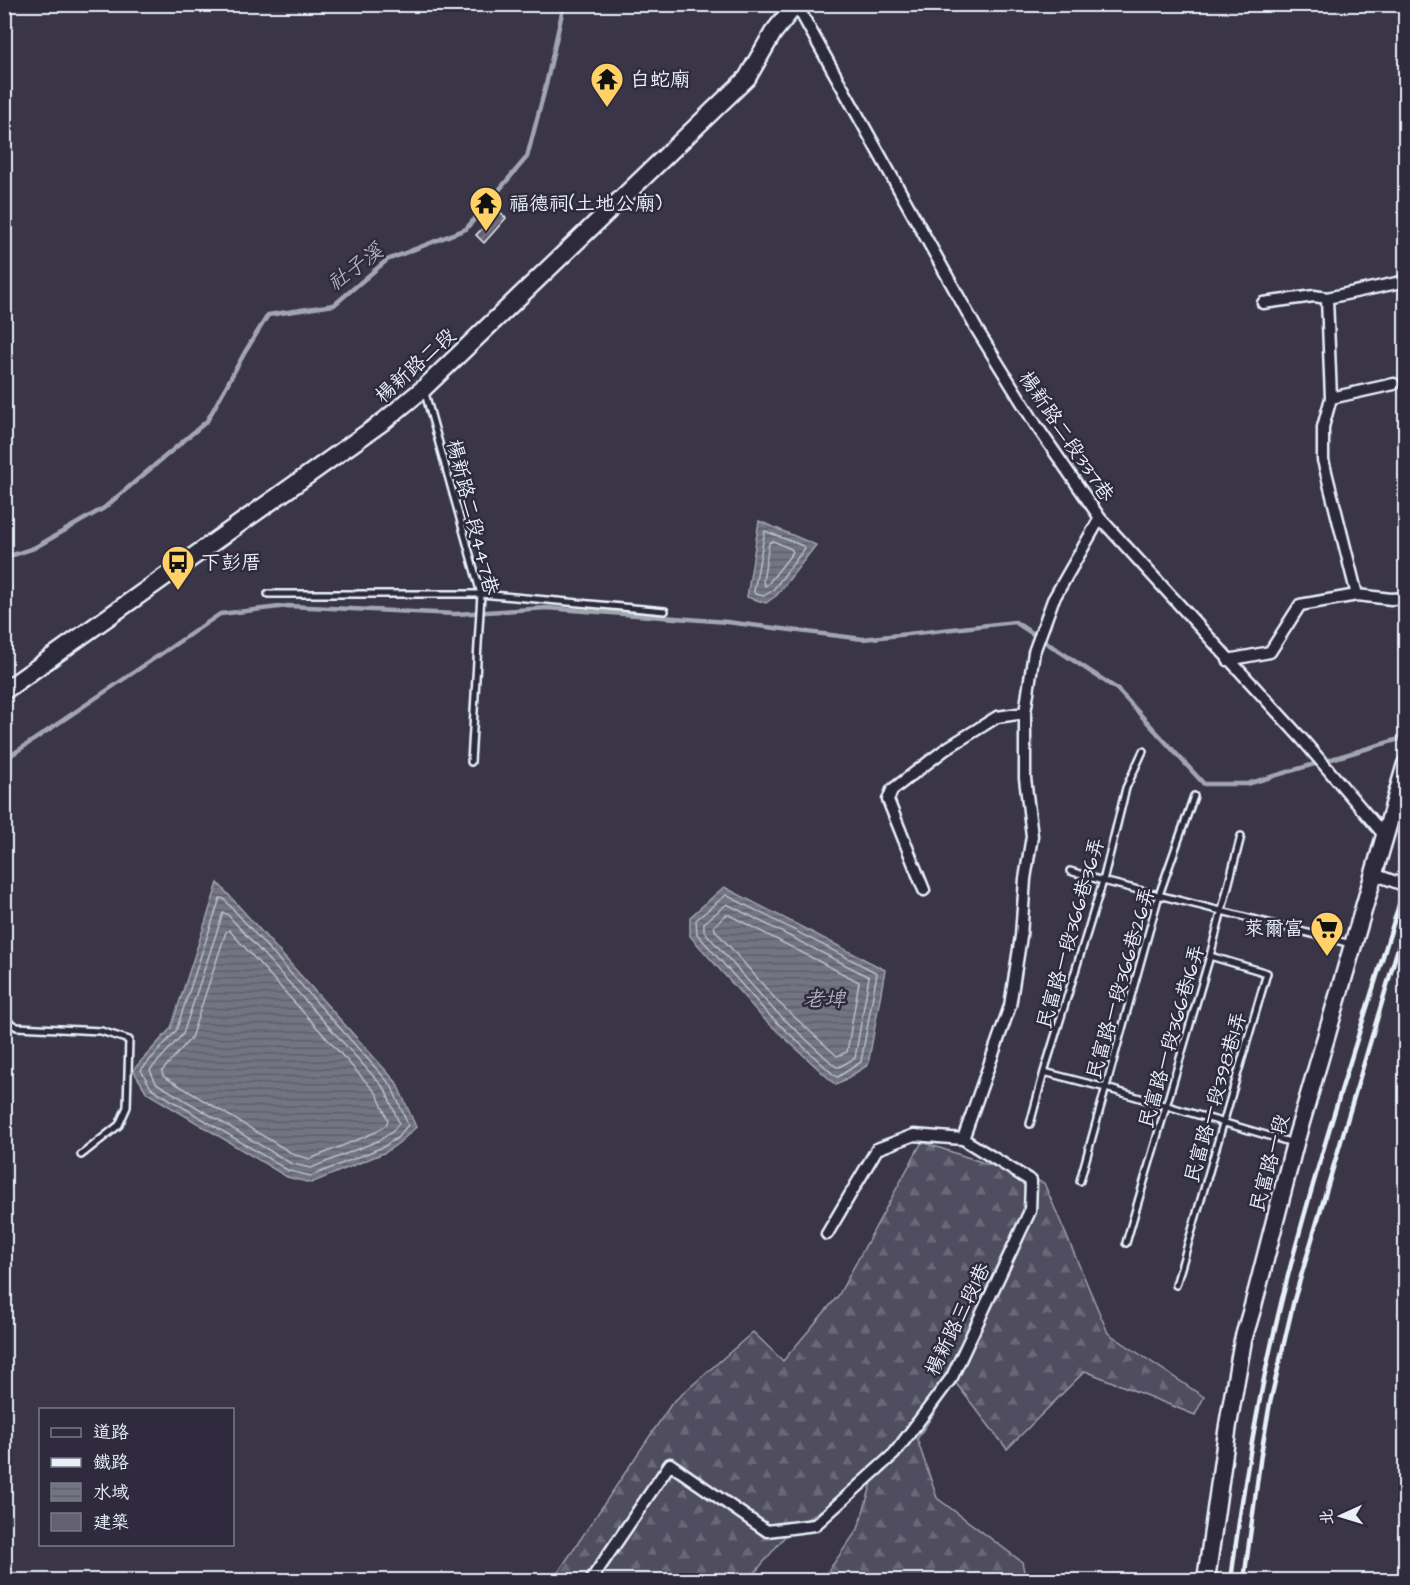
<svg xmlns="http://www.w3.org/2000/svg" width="1410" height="1585" font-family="'Architects Daughter','LXGW WenKai TC',sans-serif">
  <defs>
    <pattern id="forest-firs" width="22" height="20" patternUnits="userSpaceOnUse" patternTransform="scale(1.5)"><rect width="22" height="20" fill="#504e5f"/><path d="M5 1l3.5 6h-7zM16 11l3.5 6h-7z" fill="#696877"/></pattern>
    <pattern id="water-rules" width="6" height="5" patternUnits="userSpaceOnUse" patternTransform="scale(1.5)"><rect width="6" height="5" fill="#737482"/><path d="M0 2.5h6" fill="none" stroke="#5f6069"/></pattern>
    <pattern id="building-hatch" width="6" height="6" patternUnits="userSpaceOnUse" patternTransform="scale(1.5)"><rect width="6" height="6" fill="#636171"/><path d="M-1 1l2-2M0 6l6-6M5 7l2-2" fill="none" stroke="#797886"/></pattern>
  </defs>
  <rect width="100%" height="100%" fill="#3a3648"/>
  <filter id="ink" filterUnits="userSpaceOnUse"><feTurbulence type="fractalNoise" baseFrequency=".0167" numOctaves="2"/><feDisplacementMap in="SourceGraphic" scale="12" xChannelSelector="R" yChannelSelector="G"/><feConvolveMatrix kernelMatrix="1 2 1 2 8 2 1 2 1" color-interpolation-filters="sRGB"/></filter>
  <g filter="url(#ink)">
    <path fill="url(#forest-firs)" stroke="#9ca0ac" stroke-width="1.5" d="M922,1142l122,41 64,150 96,64 -9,18 -110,-44 -78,78 -52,-67 -38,57 20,59 85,64 4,18h-204l36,-51 16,-53 -84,54 -41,50h-196l119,-177 81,-71 30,29 55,-65z"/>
    <path fill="url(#water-rules)" stroke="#a2a6b1" stroke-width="1.5" d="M759,521l57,24 -39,50 -11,8 -19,-6z
      M218,883l178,199 20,45 -16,15 -14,10 -75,31 -24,-6 -140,-84 -14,-23 38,-42z
      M724,887l161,83 -17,95 -32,20 -74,-68 -72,-81v-19z"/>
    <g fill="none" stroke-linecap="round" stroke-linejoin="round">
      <path stroke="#b9bfc9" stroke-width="1.5" d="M765,531l38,15 2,2 -32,42 -9,6 -9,-2 -1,-3z
        M773,541l18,8 2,3 -25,32 -3,2 -2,-4 6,-39z
        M726,895l151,78 -16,89 -23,15 -3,-1 -68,-63 -70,-79 -1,-14z
        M220,898l4,1 167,186 17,40 -11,13 -14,9 -72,29 -22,-5 -138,-83 -10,-18 35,-39z
        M727,904l142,73 -14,81 -16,9h-3l-64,-59 -68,-77v-8z
        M223,913l4,1 158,175 14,34 -7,9 -12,8 -69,28 -19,-4 -136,-81 -6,-13 33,-36z
        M726,915h3l130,67 -12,70 -10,4 -59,-54 -63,-72 -1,-4z
        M229,930l148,164 11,26 -2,5 -10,7 -66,27 -15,-4 -132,-79 -1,-5 29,-33 35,-106z"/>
      <path stroke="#a2a6b1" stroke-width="4.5" d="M4,558l30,-10 70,-40 103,-87 38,-69 23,-37 66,-10 53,-45 79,-31 61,-72 19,-72 18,-81
        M4,760l216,-146 68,-8 168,8 91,-6 180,14 136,17 152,-17 102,67 87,95h43l159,-47"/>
    </g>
    <path fill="url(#building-hatch)" stroke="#e8f1f8" stroke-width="1.5" d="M499,211l7,7 -22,25 -8,-8z"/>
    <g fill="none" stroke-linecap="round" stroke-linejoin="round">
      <defs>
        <path id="lane" d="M425,393l56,201 -10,168
          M268,594h213l184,17
          M1070,871l33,10 248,63
          M4,1020l13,7 84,4 28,9 -2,67 -8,18 -38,30
          M1044,1072l62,16 187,55
          M1030,1124l14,-52 59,-191 23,-93 17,-37
          M1080,1181l79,-286 35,-99
          M1126,1243l84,-287 31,-120
          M1176,1285l91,-312 -57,-17"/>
        <path id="street" d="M796,4l180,324 60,97 64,93 202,221 82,96
          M1327,298l4,100 -8,29v33l34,135
          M1263,303l51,-7 13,2 79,-17
          M1331,398l63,-14
          M1228,660l42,-8 30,-47 57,-10 34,4 15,-1
          M1374,874l32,12
          M924,890l-36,-90 4,-10 55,-42 50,-31 28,-4
          M827,1234l50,-85 37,-14 49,4 47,-133 11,-70 4,-57 7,-43 -7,-58v-65l9,-61 19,-52 47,-82
          M591,1580l79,-116 97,67 48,-6 79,-71 58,-77 78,-166 1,-30 -68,-42"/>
        <path id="secondary" d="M4,691l380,-270 40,-33 323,-310 26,-45 23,-29
          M1206,1580l22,-155 15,-85 10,-34 42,-163 111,-379"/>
      </defs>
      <use href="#lane" stroke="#e8f1f8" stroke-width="10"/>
      <use href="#street" stroke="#e8f1f8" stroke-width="15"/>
      <use href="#secondary" stroke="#e8f1f8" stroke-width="21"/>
      <use href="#lane" stroke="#2f2a3d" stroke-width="5"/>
      <use href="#street" stroke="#2f2a3d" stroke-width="10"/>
      <use href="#secondary" stroke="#2f2a3d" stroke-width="16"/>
      <path stroke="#e8f1f8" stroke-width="4.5" d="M1231,1580c12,-94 28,-188 51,-281 35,-140 82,-279 124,-417
        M1244,1580l17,-126 9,-51 24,-103 112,-379"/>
    </g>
  </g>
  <defs>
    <symbol id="temple-pin" viewBox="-11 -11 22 30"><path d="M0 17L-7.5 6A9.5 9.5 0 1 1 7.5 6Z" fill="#ffd166" stroke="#2f2a3d"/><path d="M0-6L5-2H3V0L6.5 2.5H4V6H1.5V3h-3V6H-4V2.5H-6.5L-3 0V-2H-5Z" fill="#111"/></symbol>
    <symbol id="bus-pin" viewBox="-11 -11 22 30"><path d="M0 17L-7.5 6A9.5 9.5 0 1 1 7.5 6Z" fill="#ffd166" stroke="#2f2a3d"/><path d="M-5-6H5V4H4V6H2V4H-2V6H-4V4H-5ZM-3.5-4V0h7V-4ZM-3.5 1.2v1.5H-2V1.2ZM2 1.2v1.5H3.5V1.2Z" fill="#111"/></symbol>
    <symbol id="supermarket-pin" viewBox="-11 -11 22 30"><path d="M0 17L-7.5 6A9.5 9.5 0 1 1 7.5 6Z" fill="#ffd166" stroke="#2f2a3d"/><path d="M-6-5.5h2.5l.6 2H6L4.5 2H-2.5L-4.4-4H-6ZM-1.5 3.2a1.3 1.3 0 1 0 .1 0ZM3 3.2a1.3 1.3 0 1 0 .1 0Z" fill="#111"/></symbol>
  </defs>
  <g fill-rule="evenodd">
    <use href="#temple-pin" x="588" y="60" width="38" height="52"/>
    <use href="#temple-pin" x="467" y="184" width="38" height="52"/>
    <use href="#bus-pin" x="159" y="543" width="38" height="52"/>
    <use href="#supermarket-pin" x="1308" y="909" width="38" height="52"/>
  </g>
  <g text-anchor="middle" stroke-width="5" stroke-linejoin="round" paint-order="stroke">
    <g font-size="20" fill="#e8f1f8" stroke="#2f2a3d" text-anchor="start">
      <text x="630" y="86">白蛇廟</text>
      <text x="509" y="210">福德祠(土地公廟)</text>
      <text x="201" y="569">下彭厝</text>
      <text x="1304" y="935" text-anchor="end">萊爾富</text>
    </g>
    <g font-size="20" fill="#e8f1f8" stroke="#2f2a3d">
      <text transform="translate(415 365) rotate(-42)" y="7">楊新路二段</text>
      <text transform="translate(1067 436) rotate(56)" y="7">楊新路二段337巷</text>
      <text transform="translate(473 517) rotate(76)" y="7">楊新路二段447巷</text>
      <text transform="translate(1070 933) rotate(-74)" y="7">民富路一段366巷36弄</text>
      <text transform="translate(1120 983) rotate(-74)" y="7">民富路一段366巷26弄</text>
      <text transform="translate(1171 1036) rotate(-74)" y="7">民富路一段366巷16弄</text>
      <text transform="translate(1215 1097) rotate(-74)" y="7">民富路一段398巷1弄</text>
      <text transform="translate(1269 1163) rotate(-75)" y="7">民富路一段</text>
      <text transform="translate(957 1319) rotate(-64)" y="7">楊新路三段1巷</text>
    </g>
    <g font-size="21" font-style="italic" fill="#aeb2bd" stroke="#2f2a3d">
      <text transform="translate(355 267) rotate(-37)" y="7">社子溪</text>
      <text x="824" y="1006">老埤</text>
    </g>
  </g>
  <rect width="1410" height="1585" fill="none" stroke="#2f2a3d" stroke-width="24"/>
  <rect x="12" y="12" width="1386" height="1561" fill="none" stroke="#e8f1f8" stroke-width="2" filter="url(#ink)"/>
  <rect x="39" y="1408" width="195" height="138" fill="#2f2a3d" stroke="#797a88" stroke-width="1.5"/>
  <rect x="51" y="1428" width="30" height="9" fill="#2f2a3d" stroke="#797a88" stroke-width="1.5"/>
  <text x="93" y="1438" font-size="18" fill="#e8f1f8">道路</text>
  <rect x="51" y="1458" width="30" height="9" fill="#e8f1f8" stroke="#797a88" stroke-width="1.5"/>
  <text x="93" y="1468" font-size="18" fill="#e8f1f8">鐵路</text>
  <rect x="51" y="1483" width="30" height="18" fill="url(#water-rules)" stroke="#797a88" stroke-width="1.5"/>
  <text x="93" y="1498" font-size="18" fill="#e8f1f8">水域</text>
  <rect x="51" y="1513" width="30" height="18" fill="#636171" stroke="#797a88" stroke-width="1.5"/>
  <text x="93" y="1528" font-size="18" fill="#e8f1f8">建築</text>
  <g transform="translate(1341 1516) rotate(266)" stroke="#2f2a3d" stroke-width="4.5" paint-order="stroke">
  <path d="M0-4.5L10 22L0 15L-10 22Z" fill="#e8f1f8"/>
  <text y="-9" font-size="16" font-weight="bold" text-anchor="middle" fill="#e8f1f8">北</text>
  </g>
</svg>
